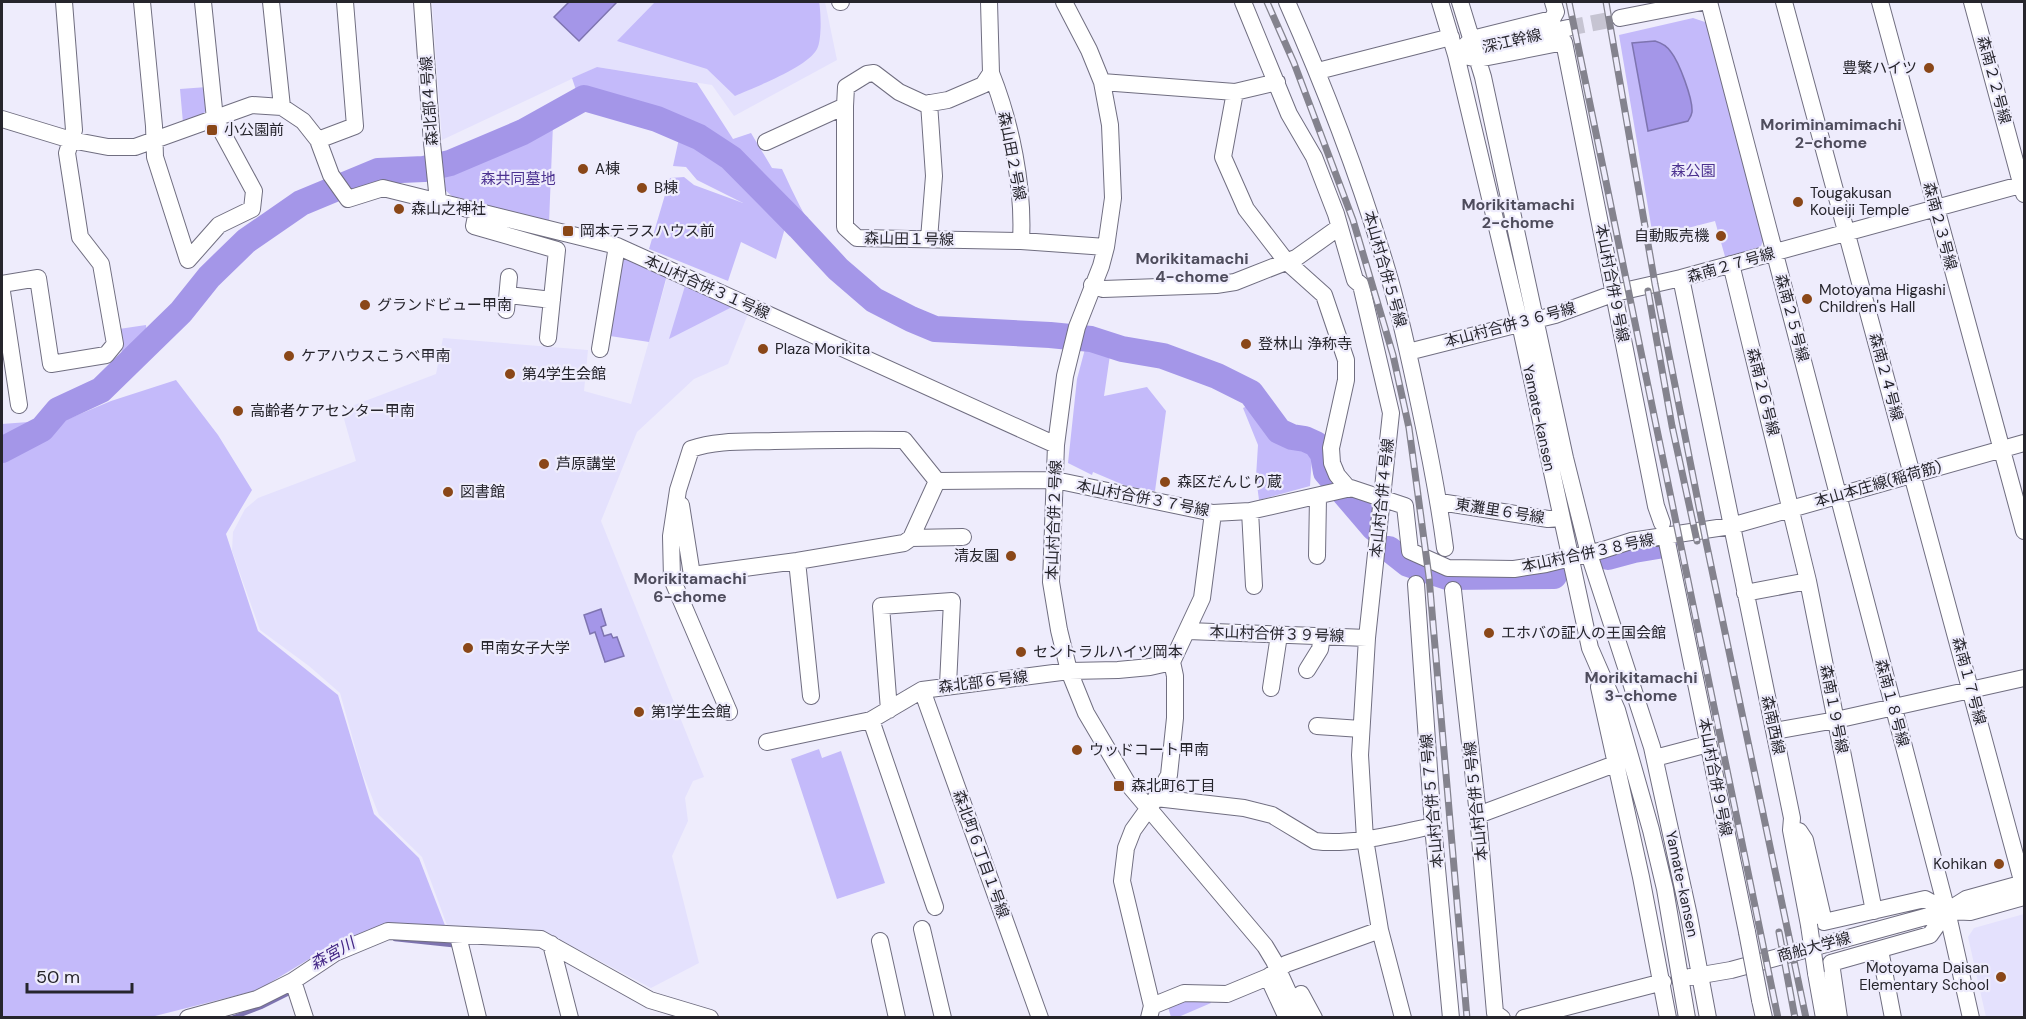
<svg xmlns="http://www.w3.org/2000/svg" width="2026" height="1019" font-family="'DM Sans','Noto Sans JP',sans-serif">
  <rect width="100%" height="100%" fill="#eeecfc"/>
  <path fill="#e4e1fd" d="M432,2h393l12,58 -103,56 -22,-31 -115,-18 -155,73z
    M667,278l81,36 -20,50 -34,15 -57,53 -36,89 103,256 -11,4 -8,17 3,23 -16,35 27,107 -48,25 -85,-45 -27,-10 -91,-5 -26,-71 -43,-42 -17,-43 -22,-79 -31,-27 -49,-36 -28,-79 1,-19 12,-23 13,-11 98,-37 -14,-49 10,-6 84,-32 7,-36 145,12 -4,41 47,13z
    M2024,914v103h-38l-18,-80 6,-9z"/>
  <path fill="#c4bafa" d="M655,2h164c2,9 3,38 -2,47 -9,18 -62,38 -82,47l-28,-27 -90,-28z
    M1693,18l15,5 55,218 -4,10 -33,9 -11,-39 -62,16 -34,-202z
    M597,67l100,16 36,56 18,-6 21,35 10,1c19,40 30,67 65,96l-7,10 -55,-47 -9,31 -35,-17 -13,39 -79,-32 21,-71 14,-1 10,8 49,18 -46,-23 -11,-13 -13,-1 7,-32 -99,-29 -9,-27z
    M207,87l2,14 -6,16 -20,6 -3,-34z
    M553,124l-4,99 -96,-26 -8,-7 -1,-17c38,-13 75,-28 109,-49z
    M622,255l45,20 -18,67 -39,-6z
    M685,286l47,21 -63,32z
    M146,325l1,10 -19,18 -6,1 -3,-25z
    M1085,349l25,6 -6,41 43,-9 19,24 -11,80 -29,-5 -33,-14 -1,3 -24,-12 9,-84z
    M176,380l42,55 34,55 -26,44 32,97 80,64 36,119 45,44 27,70 -117,19 -71,43 -107,27 -149,1v-594l66,-5 43,-18z
    M1254,403l31,42c13,1 18,3 27,13l-2,28 -51,14 -3,-23 2,-32 -15,-37z
    M819,749l3,9 19,-7 44,132 -48,16 -46,-140z
    M1184,998l25,1 2,4 -35,15 -5,-1 -4,-13z"/>
  <path fill="#a496e8" stroke="#7e74b0" stroke-width="1.5" d="M569,2h46l1,1 -37,38 -25,-24z
    M1655,41c7,2 12,5 16,11 8,10 22,47 21,60 -1,5 -2,5 -4,9l-40,10 -16,-88z
    M601,609l5,16 -5,2 3,9 7,-2 2,4 4,-1 7,19 -19,6 -10,-30 -5,2 -6,-19z"/>
  <g fill="none" stroke-linecap="round" stroke-linejoin="round">
    <path stroke="#7e74b0" stroke-width="4.5" d="M395,939l57,6
      M232,1018l29,-11 32,-16"/>
    <path stroke="#a496e8" stroke-width="26" d="M2,450l40,-21 16,-19 43,-20 80,-78 28,-35 37,-36 55,-38 77,-32 46,-2 26,-6 73,-31 61,-34 73,21 42,18 32,21 68,69 39,42 36,31 37,19 24,10 115,6 41,4 31,10 41,7 54,20 34,17 28,38 13,6 13,2 11,5 7,10 3,18 48,56
      M1389,549l19,15 39,13 107,-1
      M1608,557l26,-7 30,-5"/>
    <path stroke="#c6c4d2" stroke-width="16" stroke-dasharray="16 8" stroke-linecap="butt" d="M1568,28l52,-10"/>
    <defs>
      <path id="minor" d="M142,2l12,124 1,31 33,103 31,-35 33,-16 2,-18 -39,-72 -12,-117
        M271,2l11,105
        M422,2l10,141 6,58
        M840,2h1
        M989,2l2,71 -8,12 -35,15 -23,4 -26,-12 -25,-19 -7,1 -21,13 -1,19v121l12,11 164,3 85,6
        M1064,2l25,48 13,32 8,43 3,73 -7,49 -5,19 -24,61 -12,49 -9,69 -5,137 8,48 10,41 17,42 42,71 137,162 9,15 26,57
        M1243,2l46,112 25,43 22,57 19,66 6,5 30,128 -24,225 -7,117 5,84 15,91 23,88
        M1287,2c40,90 75,182 103,278 12,42 21,85 30,128 10,47 19,93 25,140
        M1440,2l16,53 64,269 70,324 27,62 34,120 14,59 22,129
        M1460,2l23,75 82,381 24,96 63,193 37,169 19,102
        M1709,2l238,909 24,107
        M1784,2l240,886
        M1880,2l144,529
        M1972,2l52,192
        M1620,18l82,-16
        M1509,41l59,-13
        M1465,46l7,-7 80,-20 4,-7 -3,-10
        M1469,57l9,2 86,-17 92,464 6,17
        M1318,71l133,-34
        M991,73c20,50 33,114 30,168
        M1102,82l133,10 42,-10
        M1235,92l-12,65 23,52 40,52 38,34 22,65v20l-15,68 1,15 5,12 12,14
        M929,103l5,73 -5,63
        M2,119l69,21 37,7h27l117,-42 30,2 21,14 15,19 13,35 17,24 35,-11 234,58 439,199
        M318,140l37,-14 -10,-124
        M766,142l79,-36
        M477,211l-3,15 83,24 -9,88
        M1731,264l77,317 66,330
        M2,284l36,-6 13,86 55,-9 9,-11 -14,-80 -21,-27 -13,-84 7,-23 -10,-128
        M1092,285l11,4 113,-4 19,-3 61,-24 42,-30
        M2,292l17,113
        M508,295l44,5
        M506,310l3,-33
        M600,349l17,-103
        M1408,352l147,-37 60,-22 66,-15
        M937,481l118,-1 158,33 37,-2 101,-23 54,18 5,45 38,17 66,1 32,-5 57,-14 28,-9 100,-15 293,-83
        M1440,502l108,17 13,-1
        M681,505l11,70 105,-14 107,-18 7,-5 26,-57
        M1250,511l4,75
        M1666,537l81,395
        M911,538l52,-1
        M1317,556l1,-59
        M797,561l14,135
        M1416,584l17,242 18,192
        M1453,590l25,225 17,198 7,5
        M1745,593l63,-12
        M1188,631l179,7
        M1307,670l13,-21 2,-13
        M1599,687l42,190 27,141
        M1271,688l8,-53
        M922,690l118,328
        M889,710l-8,-104 71,-5 -4,84
        M729,712l-57,-133 -1,-43 7,-46 13,-41c26,-9 55,-7 83,-8 43,-1 87,-2 130,-1l33,41
        M871,720l64,187
        M1317,726l44,3
        M1775,731l61,-11 188,-42
        M767,742l104,-22 51,-30 147,-19 49,-1 32,-3 22,-5
        M1655,758l53,-14
        M1156,798l13,-23 6,-57v-42l-3,-14 30,-64 11,-85
        M1478,815l137,-51
        M1799,831l6,9 19,82 101,-23 22,12
        M1809,925l-18,-95 1,-12 -111,-540 343,-94
        M922,929l21,89
        M458,936l20,82
        M880,941l17,77
        M551,944l19,74
        M1880,950l13,68
        M1816,973l8,45
        M1268,977l19,41
        M1690,977l41,-7 216,-59 23,1 54,-15
        M293,981l12,37
        M1301,994l13,24
        M1760,1000l4,18
        M1152,1006l32,-13 43,1 41,-17 18,-13 94,-34
        M188,1018l69,-19 36,-18 42,-28 53,-22 153,8 109,61 60,18
        M1149,1018l3,-12 -30,-125 4,-33 7,-18 23,-32 88,10 28,7 43,26c37,5 82,-8 118,-15
        M1524,1018l139,-36
        M1839,1018l-8,-55 99,-28 17,-24 19,-12 58,-16"/>
    </defs>
    <use href="#minor" stroke="#706e80" stroke-width="18"/>
    <use href="#minor" stroke="#fff" stroke-width="16"/>
    <defs>
      <path id="rail" d="M1267,2l27,61 59,157 40,135 16,73 20,149 38,441
        M1569,2l209,1016
        M1606,2l49,282 50,253 101,481
        M1648,291l24,135 25,115
        M1779,932l16,86"/>
    </defs>
    <use href="#rail" stroke="#84838e" stroke-width="7"/>
    <use href="#rail" stroke="#eeecfc" stroke-width="4.5" stroke-dasharray="14" stroke-linecap="butt"/>
    <defs>
      <path id="minor-bridge" d="M1809,925l7,48
        M1747,932l13,68"/>
    </defs>
    <use href="#minor-bridge" stroke="#706e80" stroke-width="18" stroke-linecap="butt"/>
    <use href="#minor-bridge" stroke="#fff" stroke-width="16"/>
  </g>
  <g fill="#8a4718" stroke="#eeecfc" stroke-width="2">
    <circle cx="1929" cy="68" r="6"/>
    <rect x="206" y="124" width="12" height="12" rx="3"/>
    <circle cx="583" cy="169" r="6"/>
    <circle cx="642" cy="188" r="6"/>
    <circle cx="1798" cy="202" r="6"/>
    <circle cx="399" cy="209" r="6"/>
    <rect x="562" y="225" width="12" height="12" rx="3"/>
    <circle cx="1721" cy="236" r="6"/>
    <circle cx="1807" cy="299" r="6"/>
    <circle cx="365" cy="305" r="6"/>
    <circle cx="1246" cy="344" r="6"/>
    <circle cx="763" cy="349" r="6"/>
    <circle cx="289" cy="356" r="6"/>
    <circle cx="510" cy="374" r="6"/>
    <circle cx="238" cy="411" r="6"/>
    <circle cx="544" cy="464" r="6"/>
    <circle cx="1165" cy="482" r="6"/>
    <circle cx="448" cy="492" r="6"/>
    <circle cx="1011" cy="556" r="6"/>
    <circle cx="1489" cy="633" r="6"/>
    <circle cx="468" cy="648" r="6"/>
    <circle cx="1021" cy="652" r="6"/>
    <circle cx="639" cy="712" r="6"/>
    <circle cx="1077" cy="750" r="6"/>
    <rect x="1113" y="780" width="12" height="12" rx="3"/>
    <circle cx="1999" cy="864" r="6"/>
    <circle cx="2001" cy="977" r="6"/>
  </g>
  <g text-anchor="middle" stroke-width="4.5" stroke-linejoin="round" paint-order="stroke">
    <g font-size="15" fill="#26252c" stroke="#eeecfc">
      <text transform="translate(1512 41) rotate(-13)" y="5">深江幹線</text>
      <text transform="translate(1994 80) rotate(75)" y="5">森南２２号線</text>
      <text transform="translate(429 101) rotate(-94)" y="5">森北部４号線</text>
      <text transform="translate(1012 156) rotate(79)" y="5">森山田２号線</text>
      <text transform="translate(1940 226) rotate(75)" y="5">森南２３号線</text>
      <text transform="translate(909 239) rotate(1)" y="5">森山田１号線</text>
      <text transform="translate(1731 265) rotate(-16)" y="5">森南２７号線</text>
      <text transform="translate(1385 269) rotate(74)" y="5">本山村合併５号線</text>
      <text transform="translate(1612 283) rotate(79)" y="5">本山村合併９号線</text>
      <text transform="translate(707 287) rotate(24)" y="5">本山村合併３１号線</text>
      <text transform="translate(1792 318) rotate(75)" y="5">森南２５号線</text>
      <text transform="translate(1510 325) rotate(-15)" y="5">本山村合併３６号線</text>
      <text transform="translate(1886 377) rotate(75)" y="5">森南２４号線</text>
      <text transform="translate(1763 392) rotate(76)" y="5">森南２６号線</text>
      <text transform="translate(1539 418) rotate(78)" y="5">Yamate-kansen</text>
      <text transform="translate(1878 484) rotate(-16)" y="5">本山本庄線(稲荷筋)</text>
      <text transform="translate(1143 498) rotate(11)" y="5">本山村合併３７号線</text>
      <text transform="translate(1382 498) rotate(-84)" y="5">本山村合併４号線</text>
      <text transform="translate(1500 511) rotate(9)" y="5">東灘里６号線</text>
      <text transform="translate(1054 520) rotate(-88)" y="5">本山村合併２号線</text>
      <text transform="translate(1588 553) rotate(-12)" y="5">本山村合併３８号線</text>
      <text transform="translate(1277 634) rotate(2)" y="5">本山村合併３９号線</text>
      <text transform="translate(1969 681) rotate(75)" y="5">森南１７号線</text>
      <text transform="translate(983 682) rotate(-7)" y="5">森北部６号線</text>
      <text transform="translate(1892 703) rotate(75)" y="5">森南１８号線</text>
      <text transform="translate(1834 709) rotate(79)" y="5">森南１９号線</text>
      <text transform="translate(1773 725) rotate(78)" y="5">森南西線</text>
      <text transform="translate(1715 777) rotate(79)" y="5">本山村合併９号線</text>
      <text transform="translate(1432 801) rotate(-95)" y="5">本山村合併５７号線</text>
      <text transform="translate(1476 801) rotate(-96)" y="5">本山村合併５号線</text>
      <text transform="translate(981 854) rotate(70)" y="5">森北町６丁目１号線</text>
      <text transform="translate(1682 884) rotate(78)" y="5">Yamate-kansen</text>
      <text transform="translate(1814 947) rotate(-15)" y="5">商船大学線</text>
    </g>
    <g font-size="15" fill="#26252c" stroke="#eeecfc" text-anchor="start">
      <text x="1917" y="73" text-anchor="end">豊繁ハイツ</text>
      <text x="224" y="135">小公園前</text>
      <text x="595" y="174">A棟</text>
      <text x="654" y="193">B棟</text>
      <text x="1810" y="198">Tougakusan<tspan x="1810" dy="17">Koueiji Temple</tspan></text>
      <text x="411" y="214">森山之神社</text>
      <text x="580" y="236">岡本テラスハウス前</text>
      <text x="1709" y="241" text-anchor="end">自動販売機</text>
      <text x="1819" y="295">Motoyama Higashi<tspan x="1819" dy="17">Children's Hall</tspan></text>
      <text x="377" y="310">グランドビュー甲南</text>
      <text x="1258" y="349">登林山 浄称寺</text>
      <text x="775" y="354">Plaza Morikita</text>
      <text x="301" y="361">ケアハウスこうべ甲南</text>
      <text x="522" y="379">第4学生会館</text>
      <text x="250" y="416">高齢者ケアセンター甲南</text>
      <text x="556" y="469">芦原講堂</text>
      <text x="1177" y="487">森区だんじり蔵</text>
      <text x="460" y="497">図書館</text>
      <text x="999" y="561" text-anchor="end">清友園</text>
      <text x="1501" y="638">エホバの証人の王国会館</text>
      <text x="480" y="653">甲南女子大学</text>
      <text x="1033" y="657">セントラルハイツ岡本</text>
      <text x="651" y="717">第1学生会館</text>
      <text x="1089" y="755">ウッドコート甲南</text>
      <text x="1131" y="791">森北町6丁目</text>
      <text x="1987" y="869" text-anchor="end">Kohikan</text>
      <text x="1989" y="973" text-anchor="end">Motoyama Daisan<tspan x="1989" dy="17">Elementary School</tspan></text>
    </g>
    <g font-size="15" fill="#4c3290" stroke="#eeecfc">
      <text x="1693" y="176">森公園</text>
      <text x="518" y="184">森共同墓地</text>
    </g>
    <g font-size="16" font-weight="bold" fill="#4e4c5c" stroke="#eeecfc">
      <text x="1831" y="130">Moriminamimachi<tspan x="1831" dy="18">2-chome</tspan></text>
      <text x="1518" y="210">Morikitamachi<tspan x="1518" dy="18">2-chome</tspan></text>
      <text x="1192" y="264">Morikitamachi<tspan x="1192" dy="18">4-chome</tspan></text>
      <text x="690" y="584">Morikitamachi<tspan x="690" dy="18">6-chome</tspan></text>
      <text x="1641" y="683">Morikitamachi<tspan x="1641" dy="18">3-chome</tspan></text>
    </g>
    <g font-size="16" font-style="italic" fill="#422584" stroke="#eeecfc">
      <text transform="translate(332 953) rotate(-29)" y="6">森宮川</text>
    </g>
  </g>
  <rect width="2026" height="1019" fill="none" stroke="#26252c" stroke-width="6"/>
  <path d="M27 983v9h105v-9" fill="none" stroke="#26252c" stroke-width="3"/>
  <text x="36" y="983" font-size="18" fill="#26252c" stroke="#eeecfc" stroke-width="4.5" paint-order="stroke">50 m</text>
</svg>
